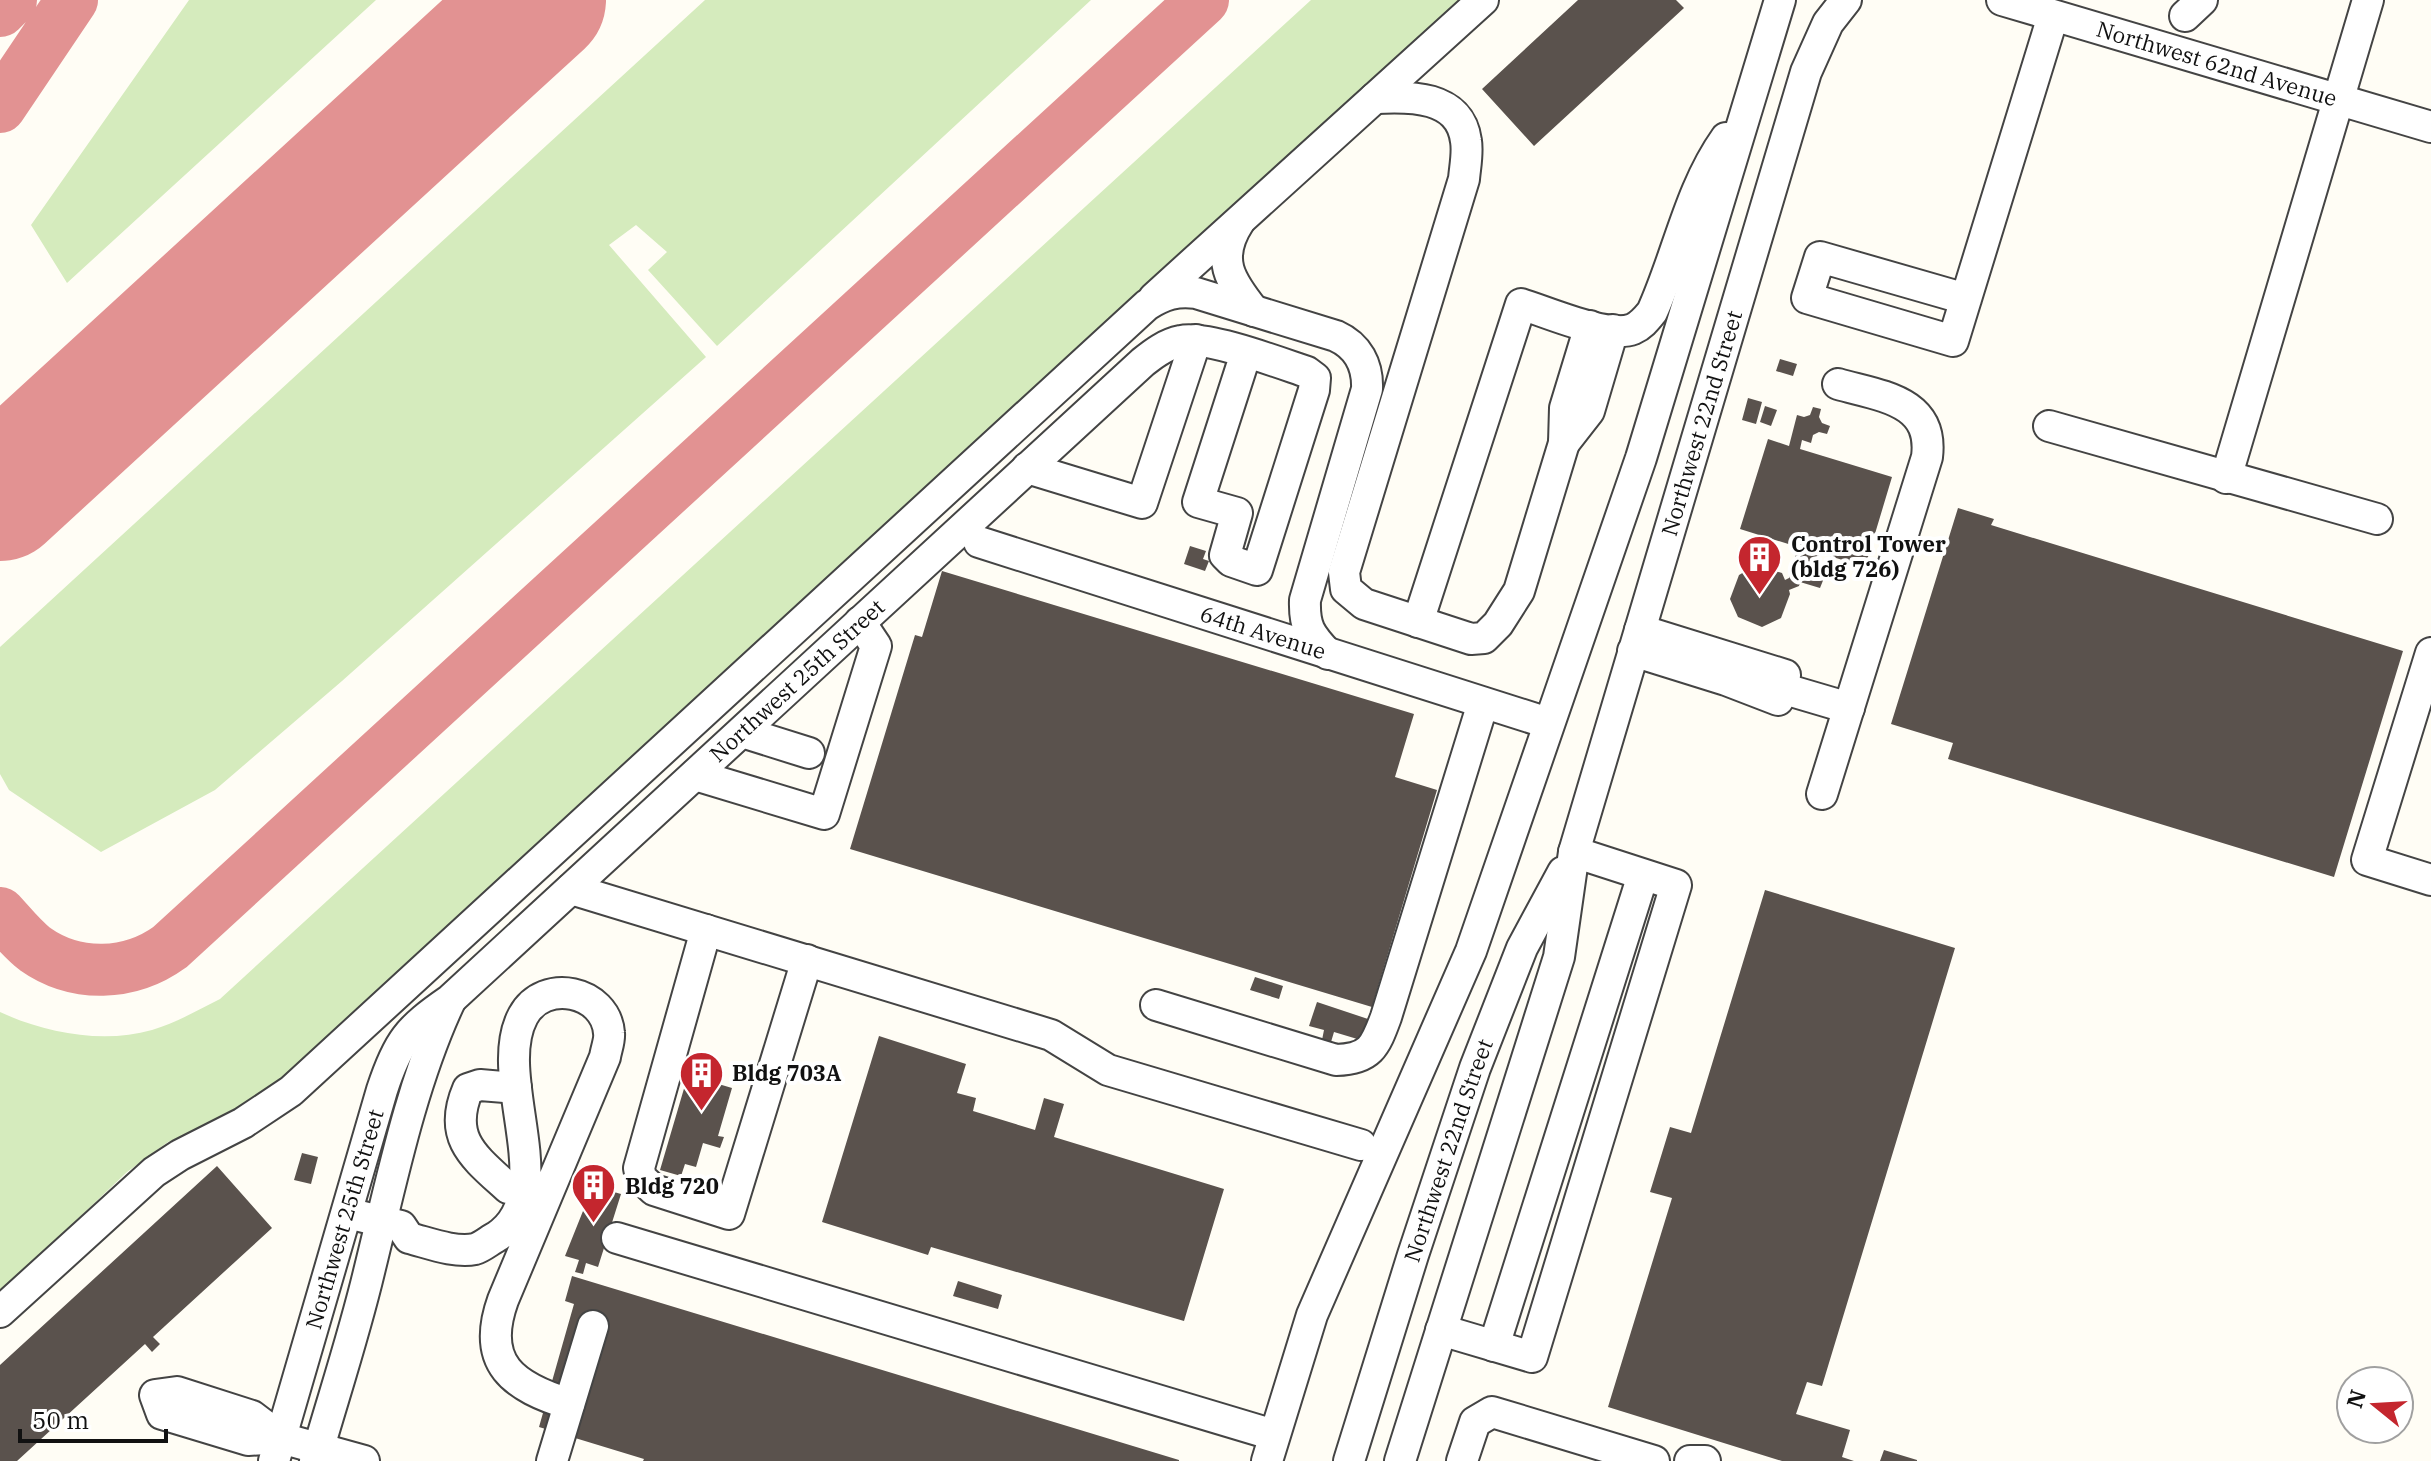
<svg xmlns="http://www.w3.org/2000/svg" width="2431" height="1461" font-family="'IBM Plex Serif',serif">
  <rect width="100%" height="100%" fill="#fffdf5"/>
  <path fill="#d5ebbd" d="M189,0h187l-309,283 -36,-58z
    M705,0h386l-374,346 -69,-76 19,-18 -31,-27 -27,20 97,112 -364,324 -127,109 -114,62 -92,-62 -9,-16v-127z
    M1311,0h152l-1165,1069 -56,40 -74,33 -41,30 -127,121v-281c45,21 103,32 152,18 24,-7 46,-20 68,-31z"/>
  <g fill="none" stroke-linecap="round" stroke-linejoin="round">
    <path stroke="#e29292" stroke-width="52" d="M0,11l11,-11
      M0,107l72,-107
      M0,461l36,-12 52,-35
      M0,913c11,12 22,26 35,36 41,29 95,27 135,-2l1033,-947"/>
    <path stroke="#e29292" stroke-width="132" d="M0,495l540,-495"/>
  </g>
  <path fill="#5a524d" d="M1578,0h98l8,8 -150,138 -52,-57z
    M1780,359l17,5 -4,12 -17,-5z
    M1748,398l14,4 -6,22 -14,-4z
    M1765,406l12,4 -6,16 -11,-4z
    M1813,407l8,2 -2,8 3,6 8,3 -3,8 -8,-2 -6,3 -2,8 -9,-3 -2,9 92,28 -27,90 -45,-14 -7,22 11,3 -4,10 -20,-6 -1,4 -10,4 1,4 -9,24 -19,9 -24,-10 -8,-18 9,-24 17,-10 26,8 3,7 4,-2 9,-31 -58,-18 28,-90 21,7 8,-31 7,2 6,-2z
    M1958,508l36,11 -3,6 412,126 -69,226 -386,-118 5,-16 -62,-19z
    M1190,546l16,5 -3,8 6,2 -4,10 -21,-7z
    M942,571l472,143 -19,63 42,13 -65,217 -522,-158 65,-214 7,2z
    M1765,890l190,58 -133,438 -15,-4 -11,32 54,16 -8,27 12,4h-72l-174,-54 64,-209 -22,-6 20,-65 21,6z
    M1255,977l28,9 -4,13 -29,-9z
    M1317,1002l54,18 -7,21 -30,-9 -3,10 -9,-2 2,-10 -15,-4z
    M879,1036l87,28 -9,29 19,5 -3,13 62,19 9,-32 20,6 -10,33 170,52 -40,132 -253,-74 -3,8 -106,-33z
    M688,1075l44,13 -14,48 6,1 -4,11 -17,-5 -7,24 -11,-3 -4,12 -21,-6z
    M302,1153l16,4 -7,27 -17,-4z
    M217,1166l55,62 -119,109 7,7 -8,8 -7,-8 -128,117h-17v-96z
    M593,1186l28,8 -23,73 -12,-4 -3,11 -8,-2 4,-12 -14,-4z
    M572,1276l607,184v1h-536l1,-2 -105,-32 35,-123 -9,-3z
    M958,1281l44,14 -4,14 -45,-13z
    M1884,1450l33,10v1h-37z"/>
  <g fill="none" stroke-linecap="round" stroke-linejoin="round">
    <defs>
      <g id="minor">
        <path id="s1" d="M2002,0l429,127"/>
        <path d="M2185,16l17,-16"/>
        <path d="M1375,98c34,-2 85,-3 91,43 2,12 -1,26 -2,38l-120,393 2,17 18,15 107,35 13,-1 14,-14 21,-33 45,-148 1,-35 25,-82"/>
        <path d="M1239,222c-24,37 -9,59 15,89"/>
        <path d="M1154,298l329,-298"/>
        <path d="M1966,299l-146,-42 -13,41 146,43 100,-325"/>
        <path d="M2049,426l328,93"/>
        <path d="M1564,443l25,-32 24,-81"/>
        <path d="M1027,468l115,35 54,-163"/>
        <path d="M2226,478l142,-478"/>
        <path id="s2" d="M979,542l569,181"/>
        <path d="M1418,622l103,-318c26,8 87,35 112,25 9,-4 14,-11 19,-17 26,-57 37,-122 74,-174"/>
        <path d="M1633,651l93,29 52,20 7,-25 -145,-45"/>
        <path d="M2431,653l-64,207 64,20"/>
        <path d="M1781,688l68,20"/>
        <path d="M742,732l67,21"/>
        <path d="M695,775l129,39 52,-168 -16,-24"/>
        <path d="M1822,794l105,-337c7,-57 -47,-61 -89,-73"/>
        <path d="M571,889l480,146 57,35 253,75"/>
        <path d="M706,930l-67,238 2,10 13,12 75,24 78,-254"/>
        <path d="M1156,1005l180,55c34,-1 39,-13 50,-43l97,-314"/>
        <path d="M508,1188c-34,-31 -61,-50 -40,-99l12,-4 36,3"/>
        <path d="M347,1213l54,13 8,12c20,5 45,15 66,11 7,-2 15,-9 21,-12 67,-43 -6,-160 27,-221 21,-39 83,-25 86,17 1,7 -3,17 -4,24l-102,243c-23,64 11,87 66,104"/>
        <path d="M617,1238l657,197"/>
        <path d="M0,1312l154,-140 26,-17 63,-32 48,-32 856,-786c16,-10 30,-15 49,-12l140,43c22,10 32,29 31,53l-62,211c-1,27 5,35 23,54"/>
        <path d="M1441,1330l91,27 144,-472 -102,-33"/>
        <path d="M1494,1346l149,-471"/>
        <path d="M281,1438l-29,-22 -75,-24 -22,3 7,19 86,26 33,-2 83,23"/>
        <path id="s3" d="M274,1461l108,-371c16,-49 26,-61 68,-90l693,-638c11,-9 23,-18 38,-21 25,-6 99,22 126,31l8,6 -1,12 -57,180 -26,-9 -6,-6 12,-42 -39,-11 48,-149"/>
        <path d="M315,1461c18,-63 39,-126 54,-189 22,-89 42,-188 81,-271"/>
        <path d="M552,1461l41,-135"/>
        <path d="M1267,1461l45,-146 159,-364 170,-493 139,-458"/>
        <path id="s4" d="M1349,1461l64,-206 62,-187 47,-120 41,-76"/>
        <path id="s5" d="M1400,1461l159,-504 15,-105 232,-780 22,-49 18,-23"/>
        <path d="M1462,1461l13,-39 17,-10 162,49"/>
        <path d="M1690,1461h15"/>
      </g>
    </defs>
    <use href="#minor" stroke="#444" stroke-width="34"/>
    <use href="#minor" stroke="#fff" stroke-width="30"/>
  </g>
  <defs>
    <symbol id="building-pin" viewBox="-11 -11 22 30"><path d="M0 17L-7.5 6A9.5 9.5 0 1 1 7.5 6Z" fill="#c4262e" stroke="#fff"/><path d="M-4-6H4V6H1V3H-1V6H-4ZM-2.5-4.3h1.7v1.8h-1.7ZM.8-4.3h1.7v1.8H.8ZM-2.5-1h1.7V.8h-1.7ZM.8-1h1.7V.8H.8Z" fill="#fff"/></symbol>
  </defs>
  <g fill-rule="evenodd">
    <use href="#building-pin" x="1734" y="532" width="51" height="69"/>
    <use href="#building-pin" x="676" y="1048" width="51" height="69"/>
    <use href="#building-pin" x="568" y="1160" width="51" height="69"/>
  </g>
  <g text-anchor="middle" stroke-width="8" stroke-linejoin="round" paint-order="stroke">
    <g font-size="22" fill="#111" stroke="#fff">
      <text dy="8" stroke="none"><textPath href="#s1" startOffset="224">Northwest 62nd Avenue</textPath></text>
      <text dy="8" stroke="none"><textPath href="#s5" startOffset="1082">Northwest 22nd Street</textPath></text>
      <text dy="8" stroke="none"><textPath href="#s2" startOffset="298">64th Avenue</textPath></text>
      <text dy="8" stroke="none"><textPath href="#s3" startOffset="974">Northwest 25th Street</textPath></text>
      <text dy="8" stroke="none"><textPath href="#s4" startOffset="326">Northwest 22nd Street</textPath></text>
      <text dy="8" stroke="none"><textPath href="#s3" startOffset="252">Northwest 25th Street</textPath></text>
    </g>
    <g font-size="22" font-weight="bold" fill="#111" stroke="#fff" text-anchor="start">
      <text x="1791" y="552">Control Tower<tspan x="1791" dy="25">(bldg 726)</tspan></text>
      <text x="732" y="1081">Bldg 703A</text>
      <text x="625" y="1194">Bldg 720</text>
    </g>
  </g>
  <g transform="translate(2375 1405) rotate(288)"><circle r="38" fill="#ffffff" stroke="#a0a0a0" stroke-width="2"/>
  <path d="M0-6L14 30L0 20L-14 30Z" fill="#c4262e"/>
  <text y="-12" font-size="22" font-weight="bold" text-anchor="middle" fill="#111111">N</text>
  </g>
  <path d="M20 1429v12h146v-12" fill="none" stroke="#111111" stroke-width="4"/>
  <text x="32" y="1429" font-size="24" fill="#111111" stroke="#ffffff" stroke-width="6" paint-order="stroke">50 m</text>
</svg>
